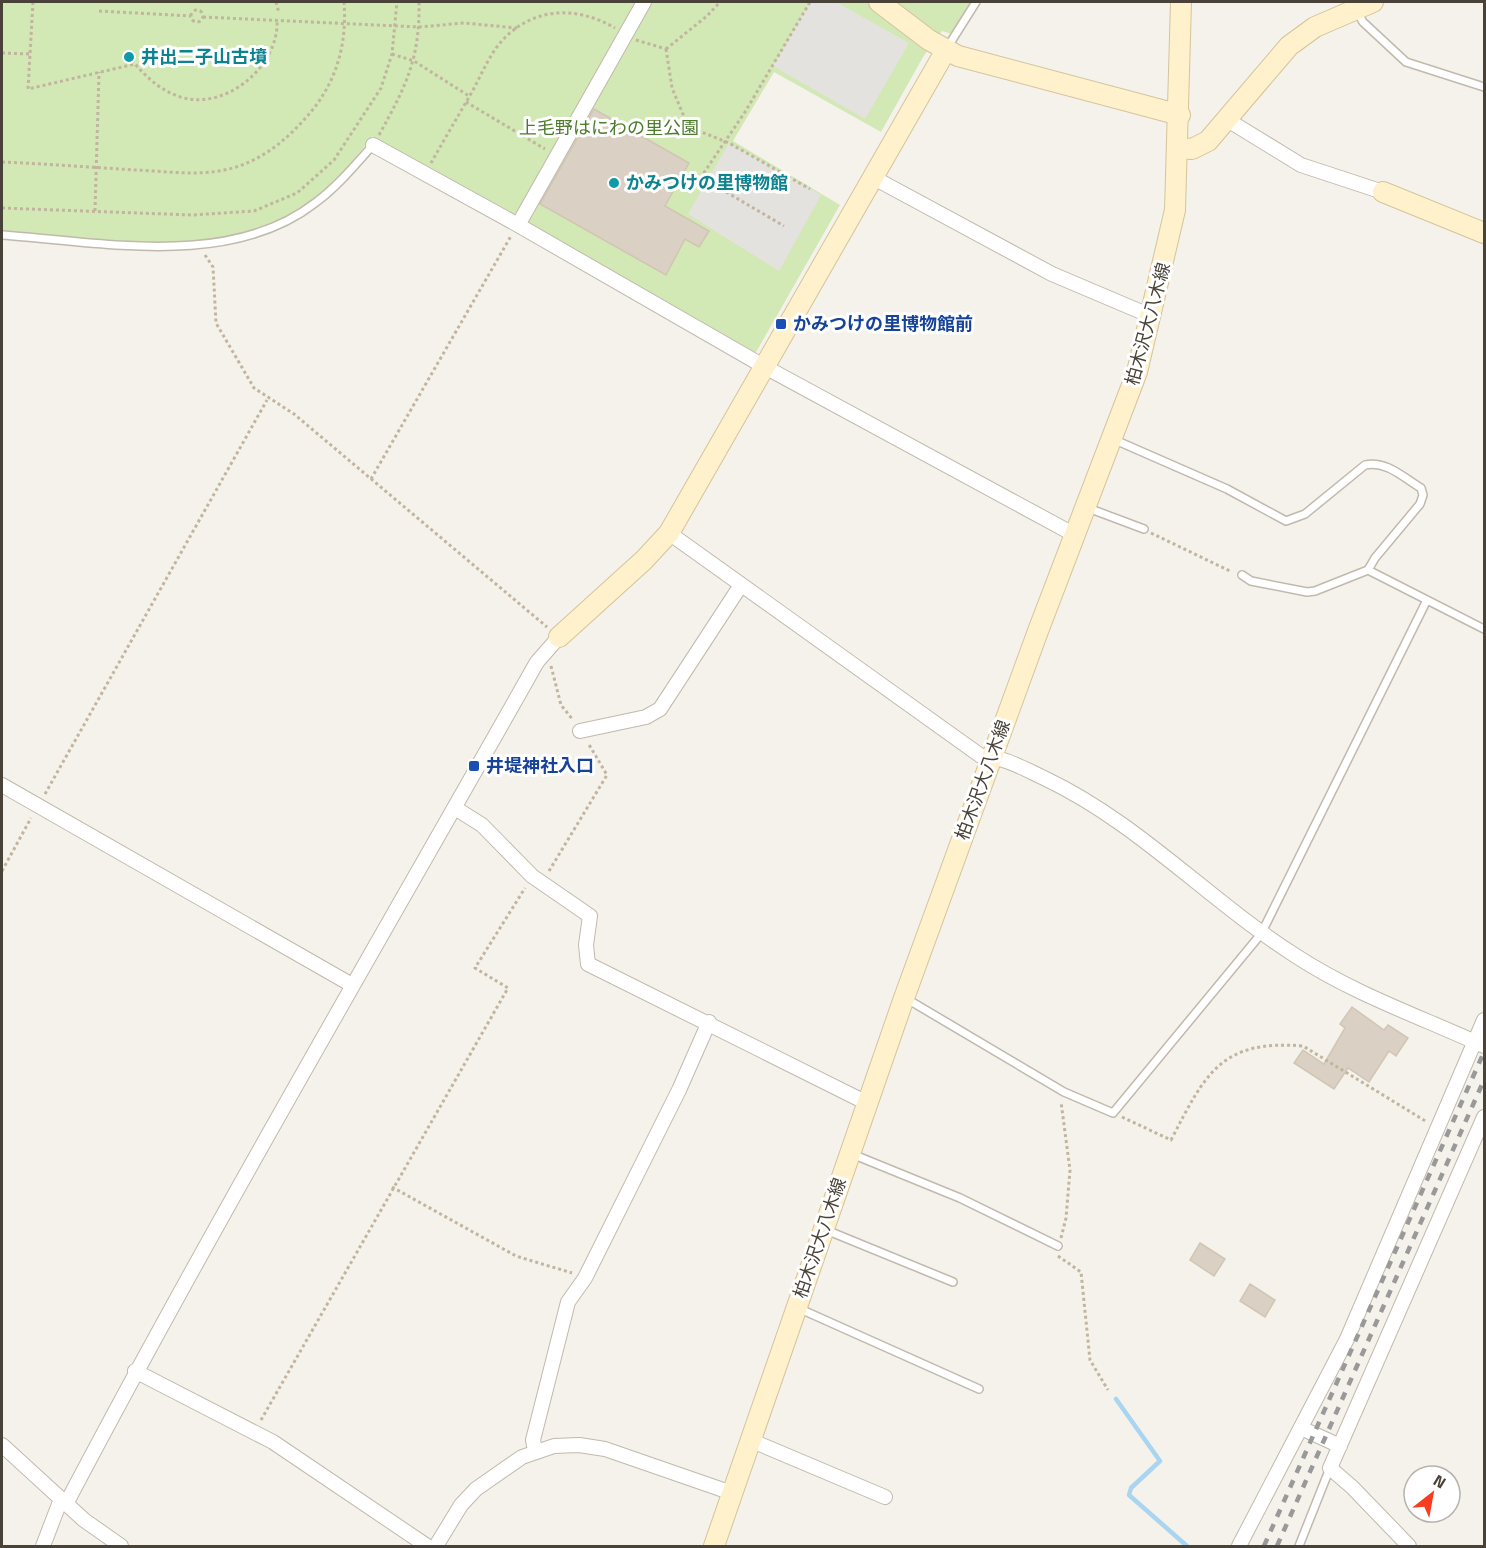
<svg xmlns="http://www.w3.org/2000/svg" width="1486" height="1548" font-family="'Titillium Web','Noto Sans JP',sans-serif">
  <rect width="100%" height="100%" fill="#f5f2eb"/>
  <path fill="#d2e8b5" d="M2,2h970l-20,32 -10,-3 -19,26 -42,75 -107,-60 -41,69 107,64 -85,149 -383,-218c-25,35 -61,73 -102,90 -72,30 -191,10 -268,5z"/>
  <path fill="#e4e2df" d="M810,2h26l73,41 -44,76 -92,-53z
    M729,143l92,52 -42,76 -91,-57z"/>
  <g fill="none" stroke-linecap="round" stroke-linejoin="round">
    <path stroke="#a9d5f0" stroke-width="4.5" d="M1116,1399l44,62 -29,27 -2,7 58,51"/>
  </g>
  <path fill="#dad0c3" stroke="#d1c5b3" stroke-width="1.5" d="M594,109l95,54 -24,43 44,25 -10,16 -14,-8 -19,36 -126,-71z
    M1352,1007l32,23 4,-5 20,13 -12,18 -7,-5 -20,31 -21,-14 -14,21 -40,-26 9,-13 21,14 21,-36 -5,-4z
    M1200,1243l25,16 -11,17 -24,-16z
    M1250,1284l25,16 -10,17 -25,-16z"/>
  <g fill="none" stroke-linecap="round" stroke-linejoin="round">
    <defs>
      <path id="lane" d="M1356,10l7,12 43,40 78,25
        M947,48l29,-46
        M2,235c100,7 228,34 313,-32 22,-16 40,-38 58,-58
        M1115,440l112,49 59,32 19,-7 60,-49c21,-5 39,13 56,23l2,7 -3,9 -45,54 -7,12 -53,21 -8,1 -56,-11 -9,-6
        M1088,508l56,21
        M1368,570l116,59
        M907,999l157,93 49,21 148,-179 166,-334
        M852,1154l108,44 98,48
        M826,1230l127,52
        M798,1308l181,81
        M1299,1546l31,-78"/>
      <path id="street" d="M1226,119l75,46 82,27
        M373,145l145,80 247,142 310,168
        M874,178l178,96 99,42
        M518,225l126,-223
        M669,533l312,223c23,1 42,12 63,22 95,45 164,122 252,178 58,38 125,61 188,90
        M580,731l66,-14 14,-8 81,-124
        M2,785l350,200
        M455,808l27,17 50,51 58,40 -4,29 2,19 279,139
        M135,1371l138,71 154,104
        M1301,1428l39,18
        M750,1440l135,57
        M2,1445l82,75 37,26
        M535,1451l-2,-11 35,-138 17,-24 94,-188 30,-68
        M66,1504c150,-285 313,-562 471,-842l22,-25
        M43,1546l18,-47
        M436,1546l25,-41 15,-16 46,-32 32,-11 25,-1 26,4 127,44
        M1239,1546l108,-207 137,-319
        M1409,1546l-57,-59 -22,-19 154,-351"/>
      <path id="secondary" d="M879,2l50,38 29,16 222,59
        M1178,148l14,1 16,-8 81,-95 26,-19 58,-25
        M1383,192l101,41
        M559,637l85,-77 25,-27 277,-483
        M714,1546l190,-548 134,-367 99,-259 38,-162 6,-208"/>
    </defs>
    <use href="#lane" stroke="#c1b9ad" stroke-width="10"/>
    <use href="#street" stroke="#c1b9ad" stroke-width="16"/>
    <use href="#secondary" stroke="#d4c49b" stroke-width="22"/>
    <path stroke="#c2b59f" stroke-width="3" stroke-dasharray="3 3" stroke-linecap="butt" d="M33,2l-5,87 107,-25c13,15 29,29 49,34 44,11 96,-33 93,-79
      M276,2l3,11
      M191 16a6 6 0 1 1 12 0a6 6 0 1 1-12 0Z
      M99,11l92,5
      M203,17l216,10 45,-4 53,5
      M636,40l30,9
      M666,49l6,39 13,31 9,10 35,14 81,46
      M666,49l41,-33 13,-14
      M2,53l28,1
      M392,54l22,7 55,35
      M466,102l79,47
      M379,135c27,-49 41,-76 40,-133
      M2,162c44,2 88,5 132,8 34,1 71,8 105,-4 30,-10 55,-33 75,-58 24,-31 33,-67 30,-106
      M431,163c13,-23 27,-47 41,-71 8,-15 15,-31 24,-44 31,-41 78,-44 119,-20
      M707,181l-6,-4 44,-65 65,-110
      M721,189l63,37
      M2,208l190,7 62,-4 43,-18 37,-33 47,-72 11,-34 5,-52
      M95,211l4,-139
      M205,255l8,12 3,56 38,65 40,26 253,213
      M371,479l140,-243
      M1151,533l81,39
      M551,666l10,39 12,15
      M45,794l222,-394
      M2,871l29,-53
      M549,871l58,-96 -19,-32
      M1122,1117l49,23c34,-65 49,-101 132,-94l124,76
      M392,1187l124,69 56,17
      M1061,1238l5,-20 4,-48 -9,-68
      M1058,1256l23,16 9,88 18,30
      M261,1420l247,-432 -33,-20 50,-80"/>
    <use href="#lane" stroke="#fff" stroke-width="7"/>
    <use href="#street" stroke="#fff" stroke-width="14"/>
    <use href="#secondary" stroke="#fef1cc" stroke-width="20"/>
    <path stroke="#999" stroke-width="4.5" stroke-dasharray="8 8" stroke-linecap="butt" d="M1264,1546l220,-494
      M1277,1546l207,-466"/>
  </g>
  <g fill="#0f9aa8" stroke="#fff" stroke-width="2">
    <circle cx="129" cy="57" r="6"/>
    <circle cx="614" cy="183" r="6"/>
  </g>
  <g fill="#1a4fb4" stroke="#fff" stroke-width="2">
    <rect x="775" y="318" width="12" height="12" rx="3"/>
    <rect x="468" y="760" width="12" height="12" rx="3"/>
  </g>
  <g text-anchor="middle" stroke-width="6" stroke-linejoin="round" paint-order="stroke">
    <g font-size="18" font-weight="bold" fill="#0d838f" stroke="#fff" text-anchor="start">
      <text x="141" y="63">井出二子山古墳</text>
      <text x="626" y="189">かみつけの里博物館</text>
    </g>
    <g font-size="18" fill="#4b7b2b" stroke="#fff">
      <text x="609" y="134">上毛野はにわの里公園</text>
    </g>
    <g font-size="18" font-weight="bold" fill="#164399" stroke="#fff" text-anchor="start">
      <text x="793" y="330">かみつけの里博物館前</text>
      <text x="486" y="772">井堤神社入口</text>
    </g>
    <g font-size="18" fill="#494238" stroke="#fff">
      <text transform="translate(1148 324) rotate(-75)" y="6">柏木沢大八木線</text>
      <text transform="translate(983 780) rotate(-70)" y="6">柏木沢大八木線</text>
      <text transform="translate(820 1238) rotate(-71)" y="6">柏木沢大八木線</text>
    </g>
  </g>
  <rect width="1486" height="1548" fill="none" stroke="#494238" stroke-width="6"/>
  <g transform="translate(1432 1494) rotate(31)"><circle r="28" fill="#ffffff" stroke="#b6b3af" stroke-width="1.5"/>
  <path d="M0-4.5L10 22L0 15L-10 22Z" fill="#f73c20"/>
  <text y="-9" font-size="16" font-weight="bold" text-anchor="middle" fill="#494238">N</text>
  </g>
</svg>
